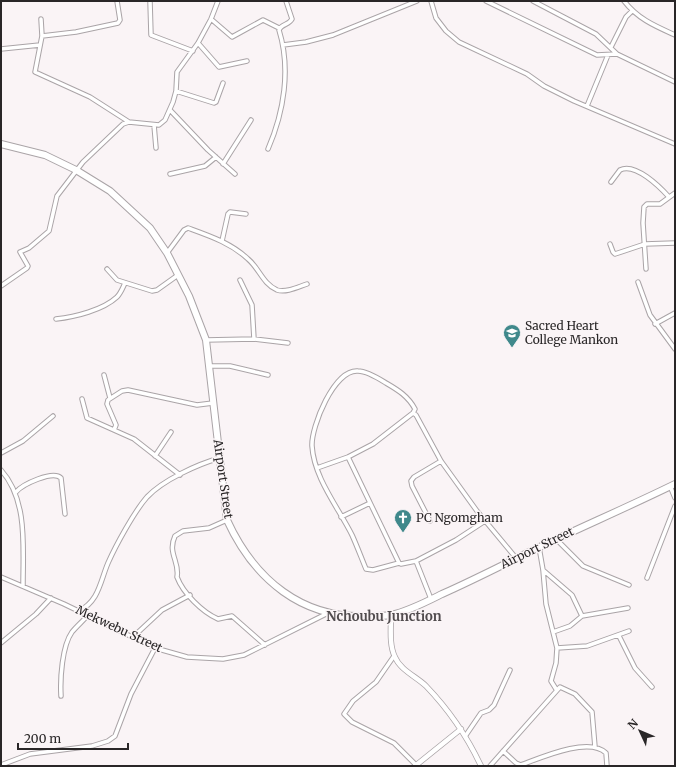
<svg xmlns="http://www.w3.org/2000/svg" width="676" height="767" font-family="Merriweather,serif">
  <rect width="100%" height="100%" fill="#faf4f6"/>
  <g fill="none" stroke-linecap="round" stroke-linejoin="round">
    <defs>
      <path id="minor" d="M150,1l1,34 42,16
        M431,1l5,17 10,13 13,11 68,32 17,12 30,15 101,43
        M486,1l111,54 20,-1
        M533,1l63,33 21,20 58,28
        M624,1c14,18 31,25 51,34
        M41,19l1,17 -7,36 55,25 39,25
        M211,19l21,18 31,-17 16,8
        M42,36l34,-4 42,-9 2,-3 -3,-19
        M198,43l21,24 28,-6
        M283,45l23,-3 27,-7 84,-34
        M611,47l15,-30 6,-6
        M1,49l39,-4
        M176,91l38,12 2,-1 7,-19
        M587,106l21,-51
        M170,110l38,40 27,24
        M154,125l2,23
        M268,149c16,-37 23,-80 11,-119 2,-6 10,-5 13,-11l-6,-18
        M223,164l28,-44
        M170,174l35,-8 11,-9
        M611,182l9,-12c15,-8 40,17 49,27
        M222,241l6,-27 2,-2 16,2
        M610,244l3,8 2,2 30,-10 30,-1
        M167,253l17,-23 4,-2c22,8 43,15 60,31 11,9 15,25 29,31 9,3 21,-3 30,-6
        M107,269l10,11 35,11 5,-1 21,-15
        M646,269l-3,-46 1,-16 3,-3h13l15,-11
        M240,280l12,25 2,34
        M638,282l12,33 25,34
        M1,286l26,-18 1,-2 -8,-14 9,-4 20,-17 8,-35 26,-34 40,-38 6,-2 30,3 6,-5 8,-18 3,-11 1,-19 21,-29 13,-24 7,-18
        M56,319c19,-2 47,-9 61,-22 4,-4 6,-10 8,-14
        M655,324l20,-11
        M206,340l48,-1 34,4
        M210,366h20l38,9
        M104,375l6,23
        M82,399l5,19 47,21 46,36
        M413,413l3,2 25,46 36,50 39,47
        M114,430l2,-5 -9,-21 1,-4 14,-9 6,-1 69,15 16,-2
        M1,453l22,-12 30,-25
        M155,456l16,-24
        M348,457l51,106 2,1 15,-3 15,38
        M317,468l31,-11 25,-13 40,-31 2,-4c-7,-13 -17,-19 -29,-26 -8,-5 -19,-12 -28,-12 -24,-2 -47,56 -46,75 2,32 26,61 40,89 5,11 9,22 14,34l7,1 26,-7
        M1,470c27,30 22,77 22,116
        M670,486l5,12
        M16,492c7,-8 37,-22 45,-14l4,36
        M341,517l29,-14
        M227,520l-18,8 -26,3 -8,5c-8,17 5,26 2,41 6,16 25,35 41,42l14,-3 33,29
        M430,521l-18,-35 -1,-5 3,-4 27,-16
        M556,539l27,27 46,19
        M539,547l4,23 3,34 11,44 -1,15 -5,18 5,8
        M416,561l40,-21 29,-19
        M543,570l29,25 10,21
        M1,577l63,27 91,44 32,9 36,2 21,-4 84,-42
        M647,578l28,-72
        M79,611c20,-10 21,-29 29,-48 8,-18 26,-51 39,-66 16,-17 51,-33 73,-39
        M553,632l17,-6 12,-10 46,-8
        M619,636l16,32 17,19
        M133,637l29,-27 28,-15
        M1,643l35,-29 15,-16
        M557,648l30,-2 42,-15
        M394,656l-18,26 -23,19 -9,13 8,8 42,21 22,22
        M61,696c-1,-17 1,-50 11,-64 5,-6 11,-11 16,-17
        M466,735l15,-22 8,-3 5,-5 16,-35
        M503,751l13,12 5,2c19,-7 68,-29 85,-12l1,13
        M1,765l29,-11 62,-8 16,-5 7,-5 16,-42 24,-46
        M490,766l70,-79 15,7 17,18 3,35"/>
      <path id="tertiary" d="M391,615c0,13 -2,30 4,42 5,13 22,20 31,29 23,24 41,50 55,80
        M415,766l46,-37"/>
      <path id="trunk" d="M1,144l44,11 31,15 34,21 40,37 17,25 22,43 17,44 21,180c27,59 75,100 143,96 7,0 15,0 21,-1 18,-4 35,-13 51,-21 27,-12 53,-25 79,-38 51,-25 103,-47 154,-72"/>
    </defs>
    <use href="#minor" stroke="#aaa4a7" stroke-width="5.5"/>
    <use href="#tertiary" stroke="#aaa4a7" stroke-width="6"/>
    <use href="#trunk" stroke="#aaa4a7" stroke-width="8"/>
    <use href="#minor" stroke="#fff" stroke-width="3.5"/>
    <use href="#tertiary" stroke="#fff" stroke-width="4.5"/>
    <use href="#trunk" stroke="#fff" stroke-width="6"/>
  </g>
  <defs>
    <symbol id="school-pin" viewBox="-11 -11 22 30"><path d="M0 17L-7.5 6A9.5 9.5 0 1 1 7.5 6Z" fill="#3f888b" stroke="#faf4f6"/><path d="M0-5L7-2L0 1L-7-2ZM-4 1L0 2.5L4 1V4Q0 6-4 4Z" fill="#fff"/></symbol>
    <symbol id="church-pin" viewBox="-11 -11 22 30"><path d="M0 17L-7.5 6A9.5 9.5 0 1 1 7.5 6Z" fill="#3f888b" stroke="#faf4f6"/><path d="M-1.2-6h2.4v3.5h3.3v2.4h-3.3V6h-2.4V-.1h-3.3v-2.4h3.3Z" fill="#fff"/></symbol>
  </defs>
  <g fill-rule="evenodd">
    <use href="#school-pin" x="502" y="323" width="20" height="27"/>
    <use href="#church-pin" x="393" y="508" width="20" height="27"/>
  </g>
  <g text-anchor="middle" stroke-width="3" stroke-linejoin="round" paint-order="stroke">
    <g font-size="12" fill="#292627" stroke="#faf4f6" text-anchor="start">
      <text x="525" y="330">Sacred Heart<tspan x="525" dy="14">College Mankon</tspan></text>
      <text x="416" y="522">PC Ngomgham</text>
    </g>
    <g font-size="12" fill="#292627" stroke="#faf4f6">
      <text transform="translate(223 479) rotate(82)" y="4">Airport Street</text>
      <text transform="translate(537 548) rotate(-26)" y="4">Airport Street</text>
      <text transform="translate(119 629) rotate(25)" y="4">Mekwebu Street</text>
    </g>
    <g font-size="13" font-weight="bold" fill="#514c4e" stroke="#faf4f6">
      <text x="384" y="621">Nchoubu Junction</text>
    </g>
  </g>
  <rect width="676" height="767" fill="none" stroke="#292627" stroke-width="4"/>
  <g transform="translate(640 731) rotate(314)" stroke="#faf4f6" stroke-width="3" paint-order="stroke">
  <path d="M0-3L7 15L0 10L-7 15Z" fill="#292627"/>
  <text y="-6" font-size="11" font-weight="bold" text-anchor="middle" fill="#292627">N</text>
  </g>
  <path d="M18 743v6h110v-6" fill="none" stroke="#292627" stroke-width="2"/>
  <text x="24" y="743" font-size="12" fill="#292627" stroke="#faf4f6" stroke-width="3" paint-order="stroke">200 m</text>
</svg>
